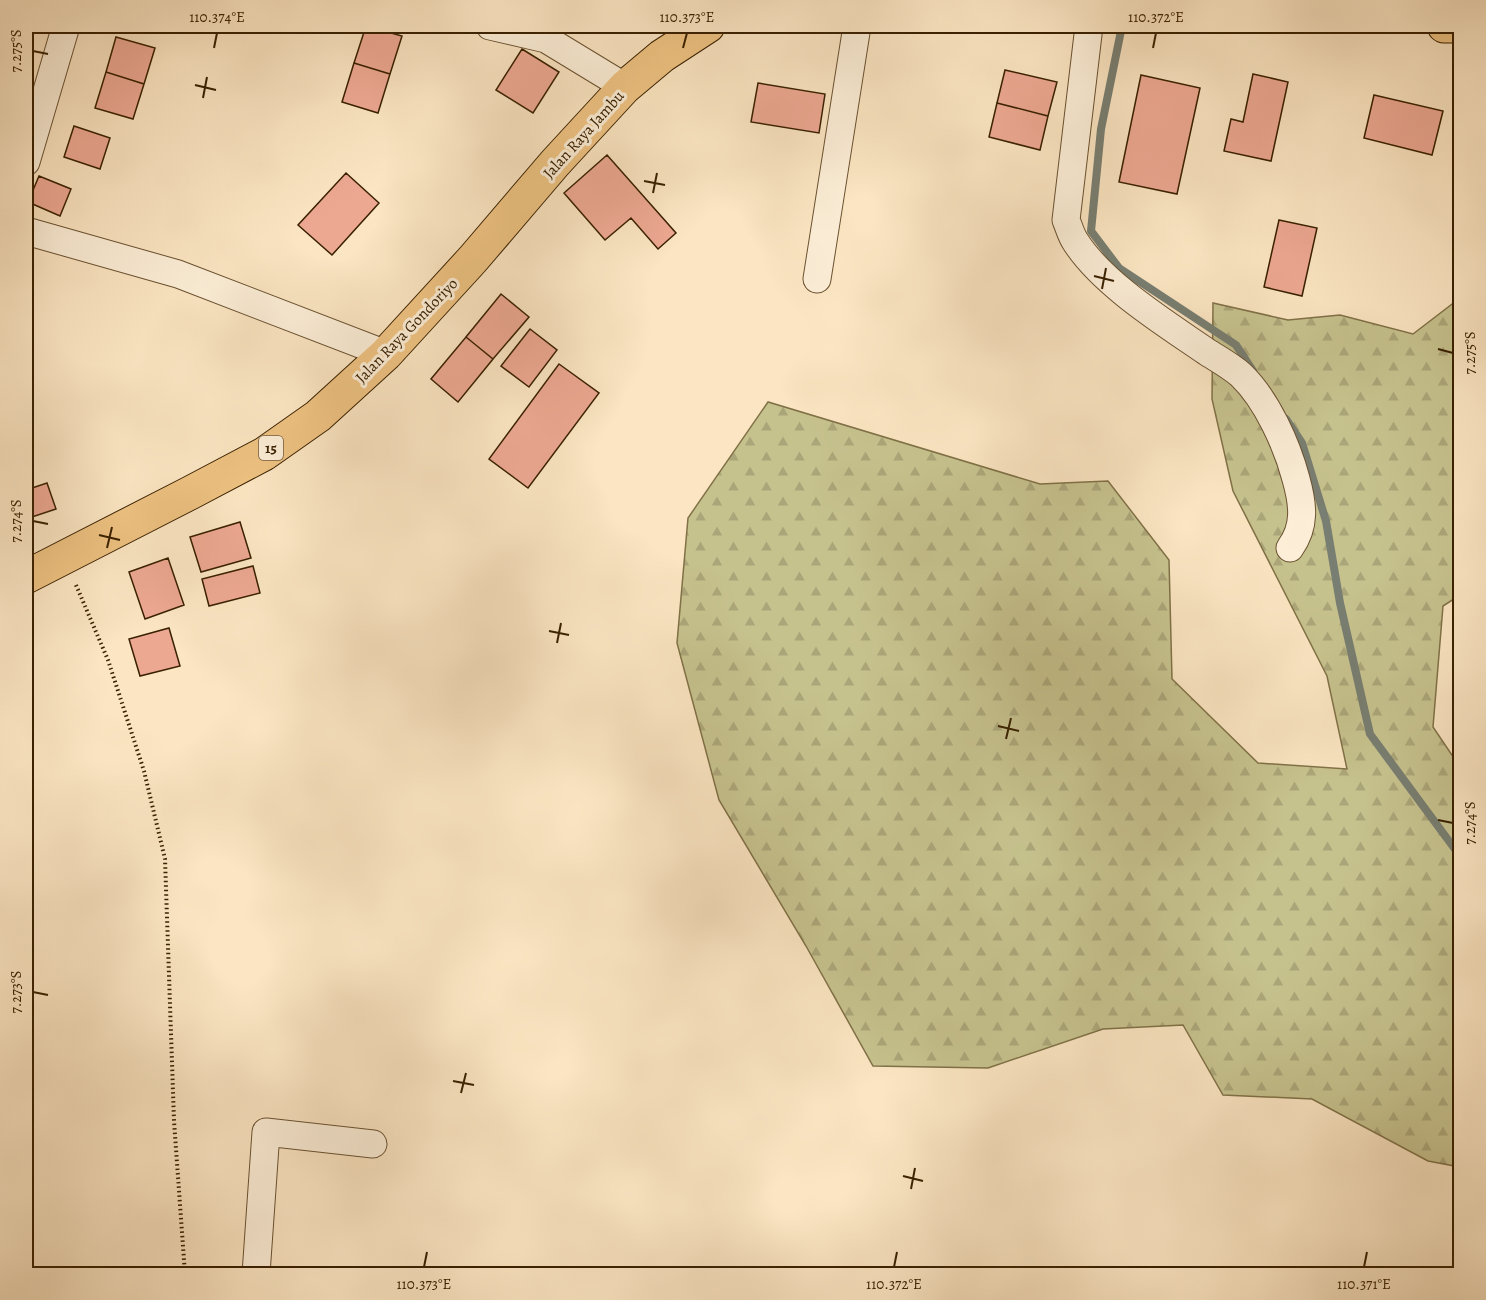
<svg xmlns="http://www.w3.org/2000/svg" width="1486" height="1300" font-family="Alegreya,serif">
  <defs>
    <pattern id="forest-firs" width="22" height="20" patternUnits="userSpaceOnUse" patternTransform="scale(1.5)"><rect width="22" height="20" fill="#c6c28e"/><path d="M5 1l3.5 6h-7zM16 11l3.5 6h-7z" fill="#aba679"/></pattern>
  </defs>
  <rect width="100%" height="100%" fill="#fbe5c2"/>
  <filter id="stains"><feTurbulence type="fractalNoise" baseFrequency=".00333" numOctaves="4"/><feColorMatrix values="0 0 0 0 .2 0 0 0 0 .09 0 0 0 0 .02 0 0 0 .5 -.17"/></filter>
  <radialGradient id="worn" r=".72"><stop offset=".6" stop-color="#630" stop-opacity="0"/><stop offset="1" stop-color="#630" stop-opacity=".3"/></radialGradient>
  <path fill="url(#forest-firs)" stroke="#807147" stroke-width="1.5" d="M1460,298v297l-17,11 -10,121 27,40v400l-32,-6 -116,-62 -89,-4 -40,-70 -80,4 -115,39 -115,-2 -67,-120 -87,-146 -42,-157 11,-125 80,-116 272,82 68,-3 61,79 3,119 86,84 89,6 -20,-93 -94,-185 -21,-92 1,-96 75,17 52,-5 73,19z"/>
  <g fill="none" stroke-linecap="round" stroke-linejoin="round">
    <path stroke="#787e71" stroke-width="8" d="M1122,26l-21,103 -10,102 28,37 117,77 17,26
      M1286,419l16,24 24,78 14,82 30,131 90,122"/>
  </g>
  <path fill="#eda892" stroke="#392000" stroke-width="1.5" d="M366,26l36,10 -12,38 -36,-11z
    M116,37l39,11 -11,36 -38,-12z
    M522,49l37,23 -26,41 -37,-23z
    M354,63l36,11 -12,39 -36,-11z
    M1005,70l52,12 -9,34 -51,-13z
    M106,72l38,12 -11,35 -38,-11z
    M1253,74l35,8 -17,79 -47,-10 7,-32 12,3z
    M1141,75l59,13 -23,106 -58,-12z
    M758,83l67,11 -6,39 -68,-11z
    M1374,95l69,16 -11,44 -68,-17z
    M997,103l51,13 -8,34 -51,-13z
    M74,126l36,12 -10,31 -36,-12z
    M607,155l69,78 -18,16 -27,-31 -26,22 -41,-47z
    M346,173l33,30 -47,52 -34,-30z
    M39,176l32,13 -11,27 -32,-14z
    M1279,220l38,8 -15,68 -38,-9z
    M501,294l28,23 -36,42 -27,-22z
    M530,329l27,21 -28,37 -28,-21z
    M466,337l27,22 -35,43 -27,-23z
    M559,364l40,29 -71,95 -39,-29z
    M47,483l9,26 -30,10v-29z
    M240,522l11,36 -50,14 -11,-35z
    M168,558l16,47 -39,14 -16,-47z
    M253,566l7,27 -51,13 -7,-27z
    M169,628l11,38 -40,10 -11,-37z"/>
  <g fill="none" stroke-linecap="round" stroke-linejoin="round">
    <defs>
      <path id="minor" d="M490,26l56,13 79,48
        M1089,26l-23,194c3,7 5,15 9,21 27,43 90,82 132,111 11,7 24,14 34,23 26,25 46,70 55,104 7,25 10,47 -6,69
        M26,162l40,-136
        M26,231l152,43 208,80
        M817,279l40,-253
        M256,1274l10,-142 107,12"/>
      <path id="trunk" d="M1444,26h16
        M26,577l164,-84 74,-39 54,-38 68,-62 87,-95 82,-96 70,-76 37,-31 46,-30"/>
    </defs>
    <use href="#minor" stroke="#6a5130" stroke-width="29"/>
    <use href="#trunk" stroke="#392000" stroke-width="35"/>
    <path stroke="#392000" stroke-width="4" stroke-dasharray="1.5 3" stroke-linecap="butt" d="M76,585l32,75 36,111 21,88 9,262 11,153"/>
    <use href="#minor" stroke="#fceed7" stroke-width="27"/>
    <use href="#trunk" stroke="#eec281" stroke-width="33"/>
  </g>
  <path fill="none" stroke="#392000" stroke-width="2" d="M214,48l3,-15M683,48l4,-15M1153,48l3,-15M33,51l15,3M195,85l21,5M203,98l4,-21M644,181l21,4M653,193l4,-20M1094,276l20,5M1102,289l4,-21M1438,349l15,4M33,521l15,3M99,535l21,5M107,548l5,-21M549,631l20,4M557,643l4,-20M998,726l21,5M1006,739l5,-21M1438,820l15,3M33,992l15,3M453,1081l21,4M461,1093l5,-20M903,1176l20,5M911,1189l4,-21M424,1267l3,-15M894,1267l3,-15M1364,1267l3,-15"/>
  <g text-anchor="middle" stroke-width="6" stroke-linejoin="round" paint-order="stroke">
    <rect fill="#fceed7" stroke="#745e40" stroke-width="1.5" x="259" y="436" width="24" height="24" rx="4.5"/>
    <g font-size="15" font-weight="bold" fill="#392000">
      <text x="271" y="453">15</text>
    </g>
    <g font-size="16" fill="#392000" stroke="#fceed7">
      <text transform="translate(583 134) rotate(-48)" y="6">Jalan Raya Jambu</text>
      <text transform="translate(406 330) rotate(-46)" y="6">Jalan Raya Gondoriyo</text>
    </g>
  </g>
  <rect width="1486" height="1300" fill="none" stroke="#fbe5c2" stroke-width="66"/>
  <rect x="33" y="33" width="1420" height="1234" fill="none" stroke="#392000" stroke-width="2"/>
  <g font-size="15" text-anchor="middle" fill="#392000">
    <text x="217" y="22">110.374°E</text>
    <text x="687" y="22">110.373°E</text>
    <text x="1156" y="22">110.372°E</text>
    <text transform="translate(16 51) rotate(-90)" y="5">7.275°S</text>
    <text transform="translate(1470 353) rotate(-90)" y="5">7.275°S</text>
    <text transform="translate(16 521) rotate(-90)" y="5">7.274°S</text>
    <text transform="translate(1470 823) rotate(-90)" y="5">7.274°S</text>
    <text transform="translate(16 992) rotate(-90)" y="5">7.273°S</text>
    <text x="424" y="1289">110.373°E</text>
    <text x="894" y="1289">110.372°E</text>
    <text x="1364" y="1289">110.371°E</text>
  </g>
  <rect width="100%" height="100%" filter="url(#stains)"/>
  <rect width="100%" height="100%" fill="url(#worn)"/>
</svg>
